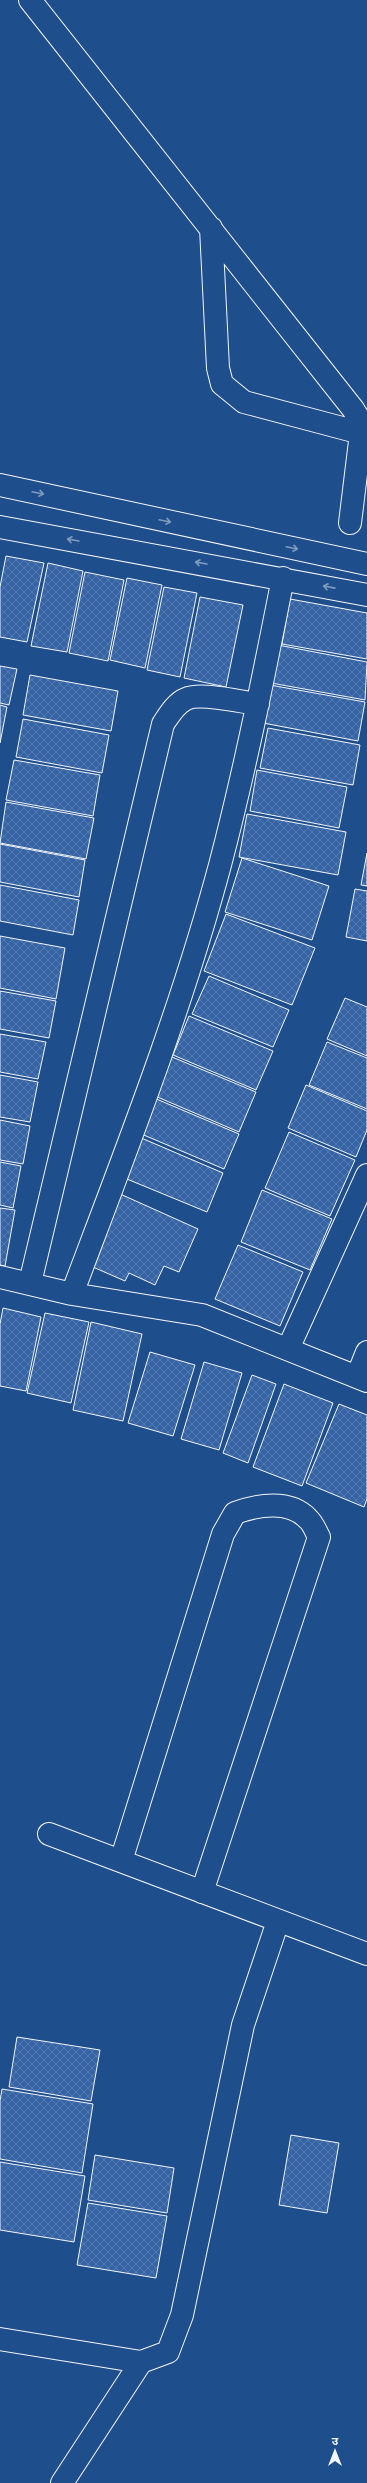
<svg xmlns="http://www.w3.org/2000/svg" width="367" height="2483" font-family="'IBM Plex Sans','Noto Sans Devanagari',sans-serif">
  <defs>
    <pattern id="building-cross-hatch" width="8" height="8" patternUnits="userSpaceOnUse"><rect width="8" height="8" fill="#3563a3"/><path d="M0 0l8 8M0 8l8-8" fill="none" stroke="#537ab1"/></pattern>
  </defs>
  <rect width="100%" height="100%" fill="#1f4e8c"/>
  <path fill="url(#building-cross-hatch)" stroke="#f2f6ff" d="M6,556l38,7 -17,79 -27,-5v-50z
    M48,563l35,8 -16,81 -36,-6z
    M85,572l39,8 -16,81 -39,-8z
    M127,578l35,7 -17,83 -35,-8z
    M164,587l33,6 -17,84 -33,-7z
    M200,597l43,8 -17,82 -42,-9z
    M290,599l77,14v46l-85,-15z
    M278,645l89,17 -2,38 -94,-17z
    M0,666l17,3 -8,36 -9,-2z
    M30,675l88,16 -7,40 -88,-16z
    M270,685l95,17 -7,39 -95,-18z
    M0,705l7,2 -7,36z
    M23,719l86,16 -7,38 -86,-16z
    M268,728l92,17 -7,40 -93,-17z
    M14,760l86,15 -7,41 -87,-16z
    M257,770l90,17 -8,41 -89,-17z
    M6,802l88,16 -8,41 -86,-16z
    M247,814l99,18 -8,43 -99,-18z
    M0,844l85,16 -6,37 -79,-15z
    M367,853v33l-6,-1z
    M242,858l87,28 -17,54 -87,-28z
    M0,885l79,15 -6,35 -73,-14z
    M355,889l12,2v50l-21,-4z
    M226,914l89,34 -23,57 -88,-34z
    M0,936l65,12 -9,51 -56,-11z
    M209,976l80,34 -16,37 -81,-33z
    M0,991l56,10 -7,37 -49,-9z
    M345,998l22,9v49l-40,-17z
    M189,1016l84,35 -17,39 -83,-35z
    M0,1034l46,8 -8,37 -38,-7z
    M327,1042l40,16v51l-58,-24z
    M172,1057l84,35 -17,40 -84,-36z
    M0,1075l38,7 -8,40 -30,-5z
    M306,1085l61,26v19l-11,27 -68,-29z
    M154,1098l85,36 -15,35 -85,-36z
    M0,1120l30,6 -7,38 -23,-4z
    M289,1132l66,28 -25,56 -65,-28z
    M139,1137l84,36 -16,39 -85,-35z
    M0,1162l21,4 -8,42 -13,-3z
    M262,1190l70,29 -22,51 -69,-28z
    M118,1193l80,36 -19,43 -15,-6 -9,19 -26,-12 -4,8 -39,-17z
    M0,1208l15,2 -10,56 -5,-1z
    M238,1245l65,27 -23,54 -65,-27z
    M3,1308l38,9 -15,74 -26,-5v-62z
    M45,1313l44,9 -18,81 -44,-10z
    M91,1322l51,12 -19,87 -50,-11z
    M150,1352l45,13 -22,71 -45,-13z
    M204,1362l38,11 -23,77 -38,-11z
    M252,1375l24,9 -28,79 -25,-10z
    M284,1384l49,19 -31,83 -49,-19z
    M339,1404l28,11v84l-3,8 -58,-24z
    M17,2037l83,13 -9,51 -82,-14z
    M2,2089l91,15 -11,69 -82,-14v-58z
    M291,2135l48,8 -12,70 -48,-8z
    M95,2155l79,13 -7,45 -79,-13z
    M0,2162l85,14 -11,66 -74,-12z
    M88,2203l79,13 -11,62 -79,-13z"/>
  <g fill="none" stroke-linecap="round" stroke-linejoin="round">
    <defs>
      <path id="minor" d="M30,0l323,409 8,13v11l-11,90
        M211,228l7,140 4,16 22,18 117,31
        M0,485l367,79
        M0,527l367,68
        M0,1277l72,17 130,21 165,66
        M30,1283l133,-559c6,-9 13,-21 23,-25 14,-7 55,3 72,5
        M72,1294c53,-141 109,-283 148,-429 25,-95 44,-191 63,-287
        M288,1349l79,-174
        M357,1377l10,-25
        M49,1834l318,120
        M121,1861l102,-327 12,-21c22,-8 55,-14 73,6 5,4 8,13 11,18l-117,355
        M0,2339l141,23 27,-10 14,-37 61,-290 35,-104
        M62,2483l79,-121"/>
    </defs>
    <use href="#minor" stroke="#f2f6ff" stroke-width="24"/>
    <use href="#minor" stroke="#1f4e8c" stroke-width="22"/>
  </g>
  <defs><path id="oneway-shaft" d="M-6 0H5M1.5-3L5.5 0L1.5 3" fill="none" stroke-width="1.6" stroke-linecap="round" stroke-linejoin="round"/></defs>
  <g stroke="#7e9ac0">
    <use href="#oneway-shaft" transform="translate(38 493) rotate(12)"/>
    <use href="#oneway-shaft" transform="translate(165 521) rotate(12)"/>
    <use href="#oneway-shaft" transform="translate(73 540) rotate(-170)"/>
    <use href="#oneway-shaft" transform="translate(292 548) rotate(12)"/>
    <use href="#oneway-shaft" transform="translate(201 563) rotate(-170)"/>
    <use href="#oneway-shaft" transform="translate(329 587) rotate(-169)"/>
  </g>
  <g transform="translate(335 2451)" stroke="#1f4e8c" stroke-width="3" paint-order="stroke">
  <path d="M0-3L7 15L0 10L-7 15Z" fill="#f2f6ff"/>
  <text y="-6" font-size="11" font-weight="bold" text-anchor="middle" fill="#f2f6ff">उ</text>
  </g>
</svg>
